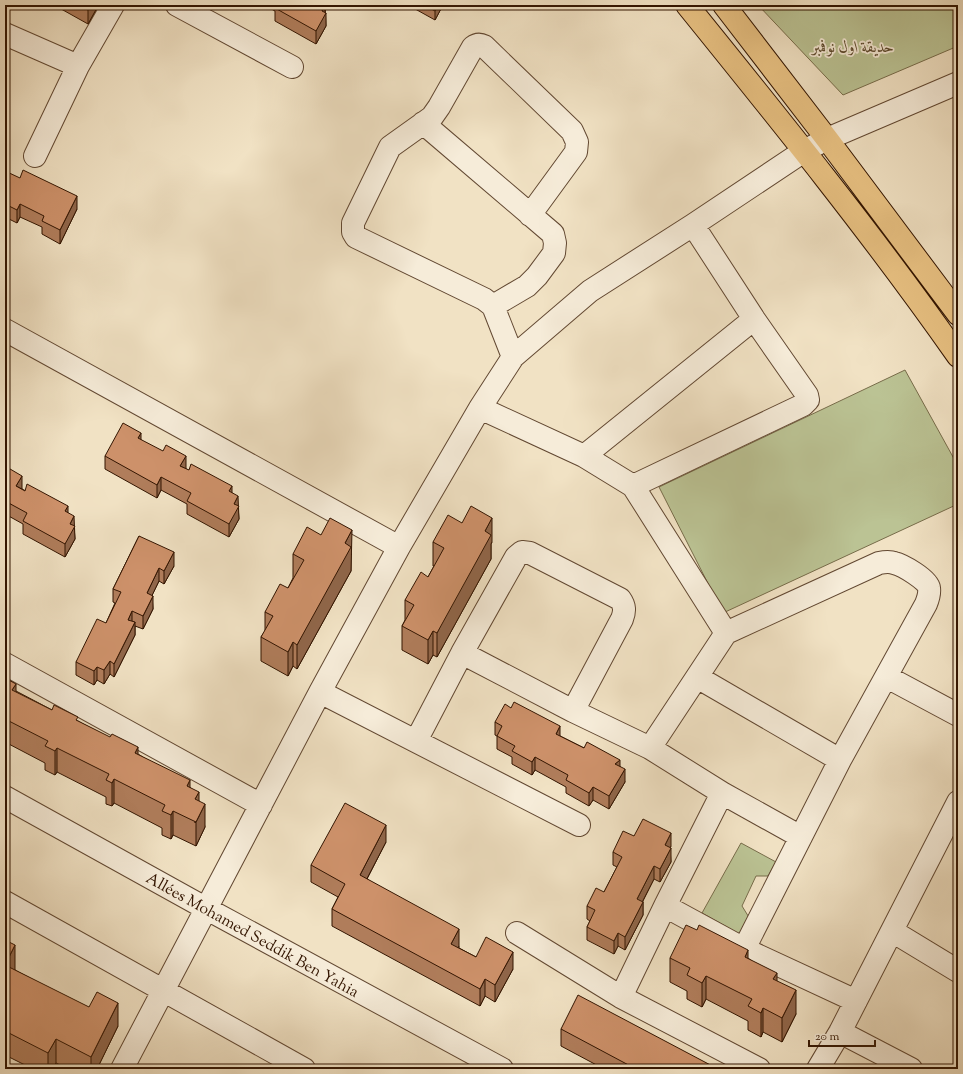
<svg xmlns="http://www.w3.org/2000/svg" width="963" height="1074" font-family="'Sorts Mill Goudy',Amiri,serif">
  <rect width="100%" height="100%" fill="#f1e2c4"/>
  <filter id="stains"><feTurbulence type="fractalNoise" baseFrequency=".005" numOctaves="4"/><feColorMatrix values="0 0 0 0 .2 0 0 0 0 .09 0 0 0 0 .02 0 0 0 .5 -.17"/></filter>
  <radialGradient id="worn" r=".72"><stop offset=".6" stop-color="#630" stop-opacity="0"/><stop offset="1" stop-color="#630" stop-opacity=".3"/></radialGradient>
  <path fill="#bbc394" stroke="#776c4a" d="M758,5h200v41l-115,49z
    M905,370l53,96v38l-235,109 -64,-126z
    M741,843l35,19 -8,14h-12l-14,30 8,13 -9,16 -39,-22z"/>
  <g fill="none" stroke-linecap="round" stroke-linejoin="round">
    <defs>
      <path id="minor" d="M177,5l115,62
        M5,34l73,32 -43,90
        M78,66l35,-61
        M423,123l130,111 2,9 -1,10 -17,23 -10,10 -34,20
        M5,330l394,217
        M513,357l-20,-51 -9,-7 -128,-62 -3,-5v-9l37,-76 42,-30 7,-10 34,-60c4,-3 7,-3 11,-1l88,85 5,11 -1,10 -46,63
        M480,408l104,48 49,30 93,147
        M584,456l170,-137
        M633,486l170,-81 5,-5 -1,-5 -53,-76 -61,-94
        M462,653l111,58 77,37 72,45
        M5,664l256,141
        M697,677l143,83
        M887,677l71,38
        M320,692l259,133
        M416,741l46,-88 54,-96 6,-5 8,1 90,46c5,7 5,12 2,20l-49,92
        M5,797l202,112 295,160
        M5,902l299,167
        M665,906l57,-113 79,44
        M892,931l66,40
        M517,933l104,64 138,72
        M744,949l112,52
        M621,997l44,-91 79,43 96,-189 86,-156c2,-5 4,-10 3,-16 -1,-8 -26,-23 -35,-25 -5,-2 -10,-1 -15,0l-153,70 -76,115
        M840,1032l71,37
        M122,1069l198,-377 79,-145 81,-139 33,-51 77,-66 103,-66 111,-74 23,-12 131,-56
        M818,1069l22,-37 118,-230"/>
      <path id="major" d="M687,5c93,115 186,230 271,351
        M724,5l103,134 131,175"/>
    </defs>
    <use href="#minor" stroke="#624832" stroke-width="24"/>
    <use href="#major" stroke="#331501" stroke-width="24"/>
    <use href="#minor" stroke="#f6ecd9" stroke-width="22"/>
    <use href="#major" stroke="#e8c182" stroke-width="22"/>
  </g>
  <path fill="#b07d5b" stroke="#331501" d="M54,5h44v1l-10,18z
    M264,5h61l1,21 -10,18 -41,-23v-10z
    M408,5h35l-8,15z
    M5,171l72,38 -17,35 -18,-10v-7l-22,-10 -3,6 -12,-6z
    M141,440l45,29 46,24 6,13 1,13 -10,18 -42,-23v-10l-26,-14 -4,8 -52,-29v-13z
    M5,466l17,23 46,24 6,13 1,13 -10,18 -42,-23v-10l-18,-10z
    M139,536l35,30 -10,18 -5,-3 -7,14 1,14 -10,20 -8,-3v9l-21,42 -4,-3 -6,10 -7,-4 -3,5 -18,-10v-13l30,-39 9,-20 -2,-1v-13z
    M433,542h59l-1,2v15l-54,98 -4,-2 -5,9 -26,-14v-24l3,-6v-20l23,-23 6,-11h-1z
    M293,554h59l-1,1v16l-54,98 -4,-3 -5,10 -27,-15v-24l4,-6v-19l23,-24 5,-10z
    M5,678l11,13 36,19 26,11 60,33 52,33 9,14 6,26 -9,19 -23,-11 -2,4 -9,-4v-7l-48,-25 -2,3 -6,-2v-7l-49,-25 -2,3 -10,-5v-7l-40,-21z
    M495,722l65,14 60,30 5,16 -16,27 -16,-9 -4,6 -23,-13v-6l-31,-17 -3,5 -20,-11v-7l-15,-8v-13l-2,-1z
    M634,836l37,10 -1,2 1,14 -11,20 -6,-3 -11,22v14l-18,35 -7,-4 -4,8 -27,-14v-13l3,-6 -3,-2v-13l17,-14 13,-25 -4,-2v-13z
    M386,842l-19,37 92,67v2l17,9 37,12 -18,33 -10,-6 -5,10 -148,-80v-17l6,-12 -27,-15v-17z
    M5,940l10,30 103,56 -21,43h-29l-12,-6 -4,6h-19l-28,-14z
    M670,958h78l29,23 19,33 -14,28 -19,-10 -2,5 -13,-7v-9l-42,-22 -4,8 -15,-8v-8l-17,-9z
    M561,1029l157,40h-114l-43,-23z"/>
  <path fill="#90664a" stroke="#331501" d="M91,5h7v1l-10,18v-14z
    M324,5h1v10l1,-2v13l-10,18v-13l6,-20z
    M438,5h5l-8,15v-9z
    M77,196v13l-17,35v-14z
    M20,204v13l-3,6v-13z
    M141,433v13l-3,-8z
    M186,456v13l-6,-3z
    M22,476v13l-6,-3z
    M161,477v13l-4,8v-13z
    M232,486v13l-3,-8z
    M238,496l1,23 -10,18v-13l5,-20z
    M68,506v13l-3,-8z
    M74,516l1,23 -10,18v-13l5,-20z
    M492,518v24l-1,2v15l-54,98v-24l48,-102z
    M352,530l-1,41 -54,98v-24l48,-102z
    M174,552v14l-10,18v-13z
    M159,568v13l-12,25v-13z
    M153,596v13l-10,20v-13z
    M132,611v14l-4,-5z
    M135,622v13l-21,42v-13z
    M433,631v24l-5,9v-24z
    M293,642v24l-5,10v-24z
    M110,661v13l-6,10v-14z
    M97,667v13l-3,5v-14z
    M16,684v23l-4,-17z
    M560,726v14l-4,-6z
    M138,747v24l-3,-18z
    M57,748v24l-2,3v-24z
    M535,757v13l-3,5v-13z
    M620,760v13l-5,-9z
    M625,769v13l-16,27v-13z
    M114,779v24l-2,3v-23z
    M190,780v24l-3,-18z
    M593,787v13l-4,6v-13z
    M199,792v24l-4,7v-24z
    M205,804v23l-9,19v-24z
    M173,811v24l-2,4v-24z
    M386,825v17l-26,50v-17z
    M671,833v13l-6,13v-14z
    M671,848v14l-11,20v-13z
    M654,866v13l-17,33v-13z
    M643,902v13l-18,35v-13z
    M459,929v17l-8,15v-17z
    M618,933v13l-4,8v-13z
    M15,945v24l-10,20v-24z
    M748,950v23l-3,-16z
    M513,952v17l-18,33v-17z
    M777,973v23l-4,-17z
    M706,976v23l-4,8v-24z
    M485,979v17l-5,10v-17z
    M796,990v24l-14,28v-24z
    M118,1003v23l-21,43h-6v-12z
    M763,1008v24l-2,5v-24z
    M56,1039v24l-4,6h-4v-16z"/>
  <path fill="#cd916a" stroke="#331501" d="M78,5h13l-3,5z
    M276,5h48l-2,6 4,2 -10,18 -41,-23z
    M424,5h14l-3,6z
    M23,170l54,26 -17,34 -18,-9 2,-5 -24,-12 -3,6 -12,-6v-33l15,7z
    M123,423l18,10 -3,5 25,13 3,-6 20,11 -6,10 9,4 2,-6 41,22 -3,5 9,5 -4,8 5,2 -10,18 -42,-23 4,-8 -30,-16 -4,8 -52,-29z
    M5,466l17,10 -6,10 9,5 2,-7 41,22 -3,5 9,5 -4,8 5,2 -10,18 -42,-23 4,-8 -22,-12z
    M471,506l21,12 -7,13 6,4 -54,98 -4,-2 -5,9 -26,-14 12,-21 -9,-5 16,-28 7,5 16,-29 -11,-6 15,-27 14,8z
    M330,518l22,12 -7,13 6,4 -54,98 -4,-3 -5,10 -27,-15 12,-21 -8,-4 15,-28 8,4 16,-28 -11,-6 14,-27 14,8z
    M139,536l35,16 -10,19 -5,-3 -12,25 6,3 -10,20 -11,-5 -4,9 7,2 -21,42 -4,-3 -6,9 -7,-3 -3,4 -18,-9 21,-43 9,4 15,-31 -8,-3z
    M5,678l11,6 -4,6 40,20 2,-5 24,12 -2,3 34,17 2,-3 26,13 -3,6 55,27 -3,6 12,6 -4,7 10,5 -9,18 -23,-11 -2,4 -9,-4 3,-6 -51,-26 -2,4 -6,-3 3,-6 -52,-26 -2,3 -10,-5 3,-5 -43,-22z
    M514,702l46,24 -4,8 28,14 3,-6 33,18 -5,4 10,5 -16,27 -16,-9 -4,6 -23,-13 2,-5 -33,-18 -3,5 -20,-11 3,-5 -18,-10 5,-10 -7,-4 10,-18 6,4z
    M345,803l41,22 -26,50 99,54 -8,15 25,13 10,-20 27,15 -18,33 -10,-6 -5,10 -148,-80 13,-25 -34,-19z
    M643,819l28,14 -6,12 6,3 -11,21 -6,-3 -17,33 6,3 -18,35 -7,-4 -4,8 -27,-14 8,-17 -8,-4 9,-18 8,4 18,-35 -9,-5 10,-21 11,5z
    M686,925l11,5 2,-5 49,25 -3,7 32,16 -4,6 23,11 -14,28 -19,-10 -2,5 -13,-7 4,-7 -46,-23 -4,7 -15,-8 3,-7 -20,-10z
    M5,940l10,5 -10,20 84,42 8,-15 21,11 -27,54 -35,-18 -8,14 -43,-22z
    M578,995l140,74h-82l-75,-40z"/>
  <g text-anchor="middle" stroke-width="3.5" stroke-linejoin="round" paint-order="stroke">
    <g font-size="16" font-style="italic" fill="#5c492d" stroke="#f6ecd9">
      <text x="853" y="52">حديقة اول نوفمبر</text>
    </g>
    <g font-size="16" fill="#331501" stroke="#f6ecd9">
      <text transform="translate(253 934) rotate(29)" y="6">Allées Mohamed Seddik Ben Yahia</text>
    </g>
  </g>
  <rect width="963" height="1074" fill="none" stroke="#f1e2c4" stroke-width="20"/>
  <rect x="6" y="6" width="951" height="1062" fill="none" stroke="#331501" stroke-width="2"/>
  <rect x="10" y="10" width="943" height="1054" fill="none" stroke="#331501"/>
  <path d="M809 1040v6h66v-6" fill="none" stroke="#331501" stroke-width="2"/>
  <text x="815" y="1040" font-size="12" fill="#331501" stroke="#f6ecd9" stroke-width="3" paint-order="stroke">20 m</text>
  <rect width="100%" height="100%" filter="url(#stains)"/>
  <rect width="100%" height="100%" fill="url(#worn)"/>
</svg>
